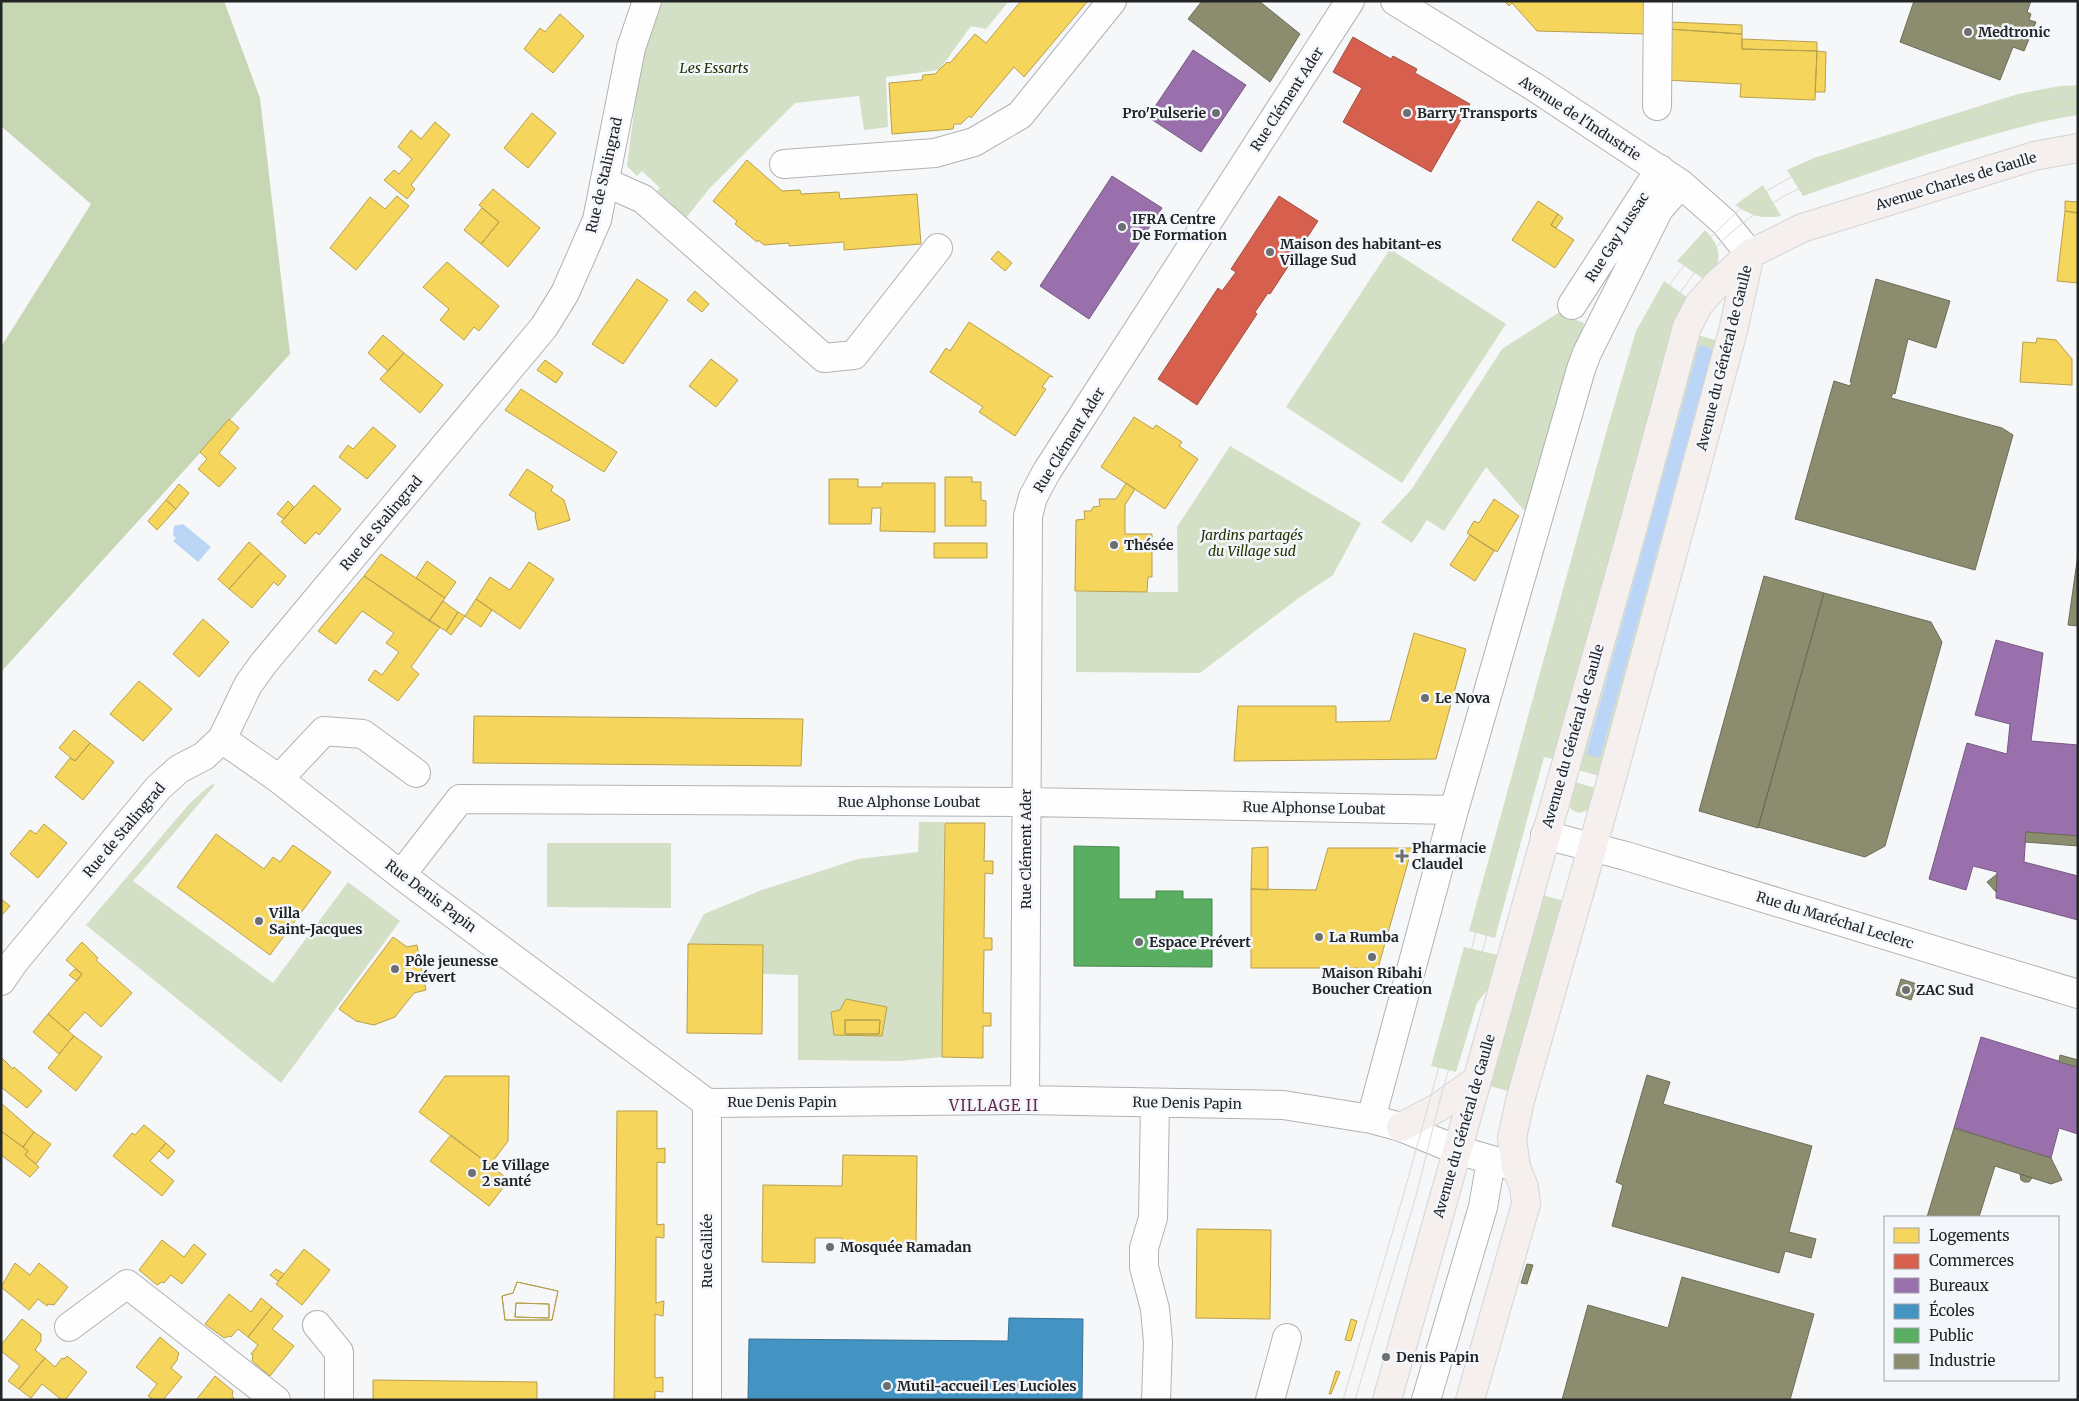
<svg xmlns="http://www.w3.org/2000/svg" width="2079" height="1401" font-family="Merriweather,serif">
  <rect width="100%" height="100%" fill="#f5f7f9"/>
  <path fill="#d4e0c5" fill-rule="evenodd" d="M661,1h348l-23,28 -15,-3 -32,44 -53,7 2,50 -24,3 -5,-34 -64,7 -86,86 -23,29 -29,-27 3,-3 -18,-17 -5,5 -10,-10 13,-101z
    M2078,85v30c-39,6 -74,16 -111,27 -56,17 -110,35 -164,54l-16,-26 27,-12 204,-64 42,-8z
    M1763,185l18,31c-20,3 -29,0 -46,-11z
    M1705,230c18,19 17,31 3,52l-31,-21z
    M1390,249l116,75 -104,159 -116,-76z
    M1664,281l27,19 -133,460 -14,-3 -49,181 -26,-7 137,-498 30,-102z
    M1558,313l26,10 -55,193 -43,-49 -42,64 -17,-11 -15,23 -31,-21 30,-32 91,-141z
    M1694,334l25,7 -116,436 -29,-8zM1699,346l14,3 -113,408 -14,-4z
    M1230,446l131,77 -28,52 -33,22 -100,76 -124,-1v-80h102l-1,-65z
    M1571,781l28,8 -7,20 -13,4 -7,-3 -5,-7z
    M213,784l2,1 -82,96 140,102 75,-101 52,39 -119,162 -195,-158 104,-122 17,-15z
    M919,822h25l-1,235 -43,4 -102,-1v-85l-35,-1v-29l-75,-1 16,-30 58,-24 96,-31 60,-7z
    M547,843h124v65l-124,-1z
    M1539,894l29,8 -53,191 -29,-8z
    M1464,947l38,9 -8,25 -17,22 -21,69 -25,-6z"/>
  <path fill="#c7d7b3" d="M1,1h223l36,97 30,256 -289,318v-325l90,-143 -90,-78z"/>
  <path fill="#bad5f6" d="M1699,345l14,4 -113,409 -14,-4z
    M183,524l28,23 -13,15 -25,-21 3,-3 -3,-3 1,-9z"/>
  <path fill="#f6d55c" stroke="#b7a04c" fill-rule="evenodd" d="M1021,1h67l-64,76 -10,-10 -43,51 -2,-2 -8,8h-7l-1,5 -61,5 -3,-51 33,-3 1,-5 12,-1 12,-12 3,1 25,-29 11,9z
    M1504,1h144l-2,33 -109,-3 -25,-28 -3,3z
    M560,14l24,22 -31,37 -29,-24 16,-21 5,4z
    M1669,22l73,3v9l-74,-5z
    M1668,29l74,5v15l75,2 -2,49 -75,-3 1,-13 -76,-4z
    M1742,39l75,3v9l-75,-2z
    M1817,51l9,1 -1,40h-10z
    M532,113l24,20 -28,35 -24,-20z
    M435,122l15,13 -39,50 4,4 -8,10 -23,-19 10,-10 5,4 13,-15 -14,-12 13,-17 10,9z
    M747,160l35,31 18,-1 1,4 38,-2 1,7 77,-5 4,50 -77,6v-8l-55,4v-3l-25,2 -6,-5 -1,2 -22,-18 2,-3 -24,-20z
    M493,189l47,39 -32,39 -27,-23 18,-22 -20,-17z
    M397,196l12,10 -53,64 -26,-22 40,-51 15,12z
    M1538,201l20,13 -7,11 23,15 -19,28 -43,-28z
    M2065,201l13,1v11l-13,-2z
    M482,208l17,14 -18,22 -17,-14z
    M2065,211l13,2v70l-21,-2z
    M1558,214l5,4 -7,10 -5,-3z
    M998,251l14,12 -7,8 -14,-12z
    M447,262l52,44 -20,25 -5,-4 -10,13 -24,-20 9,-11 -26,-22z
    M637,279l31,21 -45,64 -31,-20z
    M695,291l14,13 -7,8 -15,-12z
    M969,322l84,55 -3,-1 -8,11 4,2 -31,47 -36,-24 4,-5 -53,-35 16,-24 4,3z
    M383,335l21,18 -16,18 -20,-18z
    M2037,338l19,2 16,19v26l-52,-3 3,-40 13,1z
    M404,353l39,32 -23,28 -40,-34z
    M711,359l27,21 -22,27 -27,-21z
    M545,360l18,13 -7,10 -19,-13z
    M521,389l96,63 -13,20 -99,-62z
    M1134,417l19,12 3,-4 26,17 -3,4 19,13 -33,50 -64,-42z
    M229,419l10,9 -20,25 17,15 -17,19 -21,-18 9,-10 -7,-7z
    M373,427l23,19 -29,33 -28,-22 9,-12 5,4z
    M527,469l26,17 -2,5 13,9 6,20 -32,10 -3,-15 1,-2 -27,-18z
    M945,477h27v5h9v18l5,1v25h-41z
    M829,479h29v8h24v-4h53v49l-55,-1 1,-23h-9l-1,16h-42z
    M1126,483l9,6 -10,16v29h27v43h-4l-1,15 -72,-1 1,-71 9,-1 -1,-8h7l2,-4 7,-1 -1,-7h17z
    M179,484l10,9 -13,16 -10,-9z
    M314,485l27,24 -22,26 -3,-3 -11,12 -24,-22z
    M1494,499l25,17 -22,36 -30,-19 7,-12 5,2z
    M166,500l10,9 -19,21 -9,-9z
    M288,501l6,6 -10,12 -7,-5z
    M1470,535l24,16 -19,30 -25,-16z
    M249,542l12,11 -32,36 -11,-10z
    M934,543h53v15h-53z
    M261,553l25,23 -8,10 -4,-4 -22,26 -23,-19z
    M381,554l64,44 -16,23 -65,-45z
    M427,561l29,21 -11,16 -29,-20z
    M529,562l25,17 -34,50 -44,-30 14,-22 20,13z
    M364,576l76,51 -29,40 8,7 -21,27 -30,-21 7,-10 7,5 17,-23 -13,-9 8,-10 -32,-22 -26,33 -18,-13z
    M476,599l16,11 -11,17 -16,-11z
    M443,601l15,11 -12,19 -17,-10z
    M458,612l7,4 -14,19 -5,-4z
    M203,619l26,23 -30,35 -26,-23z
    M1414,633l52,16 -30,110 -202,2 4,-55h98v16l54,-1z
    M139,681l33,28 -29,32 -33,-27z
    M474,716l329,3 -2,47 -328,-3z
    M74,730l16,13 -15,18 -16,-13z
    M90,743l24,19 -31,38 -28,-23 15,-19 5,3z
    M945,823h40l-1,38h9v13l-8,-1 -1,65h8v12h-8l-1,63h8v13h-8v32l-41,-1z
    M44,824l23,19 -29,35 -28,-24 20,-24 6,4z
    M216,834l48,35 9,-12 7,5 13,-17 38,27 -61,83 -93,-68z
    M1268,847v43l-17,-1 1,-41z
    M1328,848h84l-34,120h-127v-79l65,1z
    M1,899l9,7 -9,10z
    M393,937l14,10 10,-2 9,45 -12,3 -19,24 -21,8 -18,-4 -17,-12z
    M82,942l16,16 -2,2 36,33 -31,34 -16,-15 -17,19 -20,-17 34,-40 -16,-14z
    M688,944l75,1 -1,89 -75,-1z
    M75,969l7,5 -5,7 -8,-6z
    M846,999l41,8 -5,29 -48,-1 -3,-23 9,-2zM845,1020h35l-1,14h-34z
    M48,1014l26,22 -15,18 -26,-22z
    M845,1020h35l-1,14h-34z
    M74,1036l28,21 -26,34 -28,-23z
    M1,1057l12,12 1,-2 28,24 -15,17 -26,-21z
    M445,1076h64l-1,65 -18,24 -71,-53z
    M1,1103l33,29 -11,15 -22,-16z
    M617,1111h40v38l8,-1v15l-8,-1v63l7,-1v14l-8,-1v66l8,-2 -1,15 -8,-2v64l8,-1v15l-8,-1v9h-41z
    M144,1125l22,18 -16,18 24,20 -12,15 -49,-40 19,-23 3,2z
    M1,1131l27,20 -3,4 14,12 -9,10 -29,-22z
    M34,1132l17,12 -15,20 -11,-9 3,-4 -5,-4z
    M451,1135l58,45 -20,26 -59,-45z
    M166,1143l9,8 -7,8 -9,-8z
    M843,1155l74,1 -1,91 -74,-1v-8h-27v25l-53,-1 1,-77 79,1z
    M1197,1229l74,1 -1,89 -74,-1z
    M162,1240l22,17 10,-13 12,10 -24,30 -11,-9 -7,8 -2,-1 -5,3 -18,-15z
    M304,1249l26,21 -28,35 -26,-21z
    M15,1263l15,12 9,-12 29,24 -14,18 -6,-1 -1,2 -9,-7 -9,11 -28,-23z
    M276,1269l8,5 -6,7 -8,-6z
    M517,1282l41,9 -6,29h-47l-3,-24 11,-3zM516,1303l33,1v14l-34,-1z
    M517,1282l41,9 -6,29h-47l-3,-24 11,-3z
    M229,1294l22,18 10,-14 11,9 -24,30 -10,-8 -7,8 -2,-1 -5,2 -19,-14z
    M516,1303l33,1v14l-34,-1z
    M272,1307l11,9 -11,13 22,17 -24,30 -18,-15 1,-6 -2,-1 7,-9 -10,-8z
    M22,1319l19,15v7l-6,9 10,8 -26,31 -11,-8 12,-15 -19,-15v-6z
    M1351,1319l6,2 -6,20 -6,-1z
    M160,1337l19,16 -2,5 1,1 -7,9 11,9 -19,23h-9l-6,-4 9,-12 -21,-17z
    M67,1356l20,16 -22,28h-3l-20,-16 -11,14 -12,-9 26,-31 10,9 7,-9 2,1z
    M1336,1371l4,1 -9,22h-2z
    M215,1376l18,15 -1,5 2,2 -2,2h-36z
    M373,1380l164,2v18h-164z"/>
  <path fill="#d6604d" stroke="#a04e41" d="M1353,37l38,22 2,-3 24,13 -2,4 55,31 -39,68 -88,-50 19,-34 -29,-16z
    M1279,196l39,25 -48,73 -2,-1 -13,19 2,2 -60,91 -39,-26 60,-91 4,3 14,-19 -5,-3z"/>
  <path fill="#9970ab" stroke="#765983" d="M1193,50l53,35 -45,67 -53,-35z
    M1112,176l50,32 -73,111 -49,-33z
    M1996,640l47,13 -12,88 47,4v91l-52,-4 -2,30 54,14v44l-82,-22 1,-26 -24,-6 -7,24 -37,-11 38,-136 40,11 3,-30 -35,-9z
    M1981,1037l97,30v67l-19,-6 -8,30 -97,-30z"/>
  <path fill="#4393c3" stroke="#397294" d="M1009,1318l74,1 -1,81h-334l1,-61 259,2z"/>
  <path fill="#5aae61" stroke="#4a854f" d="M1074,846l45,1v52h37v-8h27v8h29v68l-138,-1z"/>
  <path fill="#8c8c6e" stroke="#6c6d58" d="M1202,1h57l41,33 -30,48 -82,-63z
    M1914,1h117l-4,11 4,2 -2,6 7,2 -12,29 -11,-4 -13,33 -100,-38z
    M1876,279l74,22 -14,47 -28,-9 -13,55 -2,-1 -2,5 111,30 11,7 -38,135 -180,-51 39,-138 16,5 2,-4h-2z
    M2078,554v72l-10,-1z
    M1764,576l60,17 -66,235 -59,-17z
    M1824,593l107,29 11,20 -57,204 -20,11 -107,-30z
    M2026,832l52,4v10l-53,-4z
    M1997,874l-1,18 -9,-10z
    M1901,979l16,5 -6,16 -15,-5z
    M2060,1055l18,5 -1,7 -18,-5z
    M1647,1075l23,7 -7,22 149,42 -23,86 27,7 -5,19 -26,-7 -6,22 -167,-47 11,-41 -7,-3z
    M1954,1128l97,30 11,22 -11,4 -56,-18 -16,51h-52z
    M2020,1174l12,4 -3,4h-5l-3,-2z
    M1527,1264l6,1 -6,19 -6,-1z
    M1682,1277l132,37 -24,86h-228l26,-95 80,23z"/>
  <g fill="none" stroke-linecap="round" stroke-linejoin="round">
    <defs>
      <path id="minor" d="M1395,1l141,87 145,96 43,38 26,32
        M1657,106l1,-105
        M784,164l151,-11 39,-11 46,-27 92,-114
        M605,182l38,17 181,159 30,-3 84,-107
        M1572,305l88,-136
        M222,739l57,40 122,96 306,228 318,-3 258,5 88,14 30,8 56,23 59,17
        M279,779l45,-48 39,3 53,39
        M1545,835l81,21 452,138
        M401,875l59,-76 567,3 427,8
        M1,981l13,-19 144,-174 21,-19 25,-13 18,-17 26,-54 15,-21 281,-337 21,-34 32,-73 34,-172 16,-47
        M1025,1100l3,-584 5,-19 14,-26 303,-470
        M1155,1103l-2,115 -9,30v19l11,42 3,33 -2,58
        M1371,1119l83,-309 127,-441 6,-16 72,-144 22,-25
        M317,1325l22,27v48
        M69,1327l58,-43 149,116
        M707,1400v-297
        M1270,1400l17,-62
        M1426,1400l57,-193 8,-46"/>
      <path id="major" d="M1401,1127l38,-20 38,-27
        M1387,1400l247,-877 53,-196 12,-23 19,-21 32,-29 52,-26 232,-72 44,-8
        M1470,1400l56,-196 -2,-17 -8,-20 -4,-29 8,-37 90,-316 123,-454 17,-77"/>
    </defs>
    <use href="#minor" stroke="#b1b2b4" stroke-width="30"/>
    <use href="#major" stroke="#d3d4d5" stroke-width="30"/>
    <use href="#minor" stroke="#fefefe" stroke-width="28"/>
    <use href="#major" stroke="#f5efed" stroke-width="28"/>
    <path stroke="#d9d9da" stroke-width="1" d="M1343,1400l61,-207 178,-643 72,-235 19,-35 20,-26 46,-44 12,-10 24,-14 27,-15 32,-11 206,-61 38,-3
      M1355,1400l61,-204 25,-100 155,-543 73,-240c9,-19 21,-35 34,-51 63,-77 148,-93 239,-121 44,-14 89,-32 136,-33"/>
  </g>
  <g fill="#6c6e70" stroke="#f3f6fb" stroke-width="2">
    <circle cx="1968" cy="32" r="5"/>
    <circle cx="1216" cy="113" r="5"/>
    <circle cx="1407" cy="113" r="5"/>
    <circle cx="1122" cy="227" r="5"/>
    <circle cx="1270" cy="252" r="5"/>
    <circle cx="1114" cy="545" r="5"/>
    <circle cx="1425" cy="698" r="5"/>
    <path d="M1399.5 848.5h5v5h5v5h-5v5h-5v-5h-5v-5h5z"/>
    <circle cx="259" cy="921" r="5"/>
    <circle cx="1319" cy="937" r="5"/>
    <circle cx="1139" cy="942" r="5"/>
    <circle cx="1372" cy="957" r="5"/>
    <circle cx="395" cy="969" r="5"/>
    <circle cx="1906" cy="990" r="5"/>
    <circle cx="472" cy="1173" r="5"/>
    <circle cx="830" cy="1247" r="5"/>
    <circle cx="1386" cy="1357" r="5"/>
    <circle cx="887" cy="1386" r="5"/>
  </g>
  <g text-anchor="middle" stroke-width="5" stroke-linejoin="round" paint-order="stroke">
    <g font-size="14" font-weight="bold" fill="#232426" stroke="#f3f6fb" text-anchor="start">
      <text x="1978" y="37">Medtronic</text>
      <text x="1206" y="118" text-anchor="end">Pro'Pulserie</text>
      <text x="1417" y="118">Barry Transports</text>
      <text x="1132" y="224">IFRA Centre<tspan x="1132" dy="16">De Formation</tspan></text>
      <text x="1280" y="249">Maison des habitant-es<tspan x="1280" dy="16">Village Sud</tspan></text>
      <text x="1124" y="550">Thésée</text>
      <text x="1435" y="703">Le Nova</text>
      <text x="1412" y="853">Pharmacie<tspan x="1412" dy="16">Claudel</tspan></text>
      <text x="269" y="918">Villa<tspan x="269" dy="16">Saint-Jacques</tspan></text>
      <text x="1329" y="942">La Rumba</text>
      <text x="1149" y="947">Espace Prévert</text>
      <text x="405" y="966">Pôle jeunesse<tspan x="405" dy="16">Prévert</tspan></text>
      <text x="1372" y="978" text-anchor="middle">Maison Ribahi<tspan x="1372" dy="16">Boucher Creation</tspan></text>
      <text x="1916" y="995">ZAC Sud</text>
      <text x="482" y="1170">Le Village<tspan x="482" dy="16">2 santé</tspan></text>
      <text x="840" y="1252">Mosquée Ramadan</text>
      <text x="1396" y="1362">Denis Papin</text>
      <text x="897" y="1391">Mutil-accueil Les Lucioles</text>
    </g>
    <g font-size="14" font-style="italic" fill="#233200" stroke="#f3f6fb">
      <text x="714" y="73">Les Essarts</text>
      <text x="1252" y="540">Jardins partagés<tspan x="1252" dy="16">du Village sud</tspan></text>
    </g>
    <g font-size="14" fill="#232426" stroke="#f3f6fb">
      <text transform="translate(1287 99) rotate(-57)" y="5">Rue Clément Ader</text>
      <text transform="translate(1580 118) rotate(33)" y="5">Avenue de l'Industrie</text>
      <text transform="translate(604 175) rotate(-77)" y="5">Rue de Stalingrad</text>
      <text transform="translate(1956 181) rotate(-17)" y="5">Avenue Charles de Gaulle</text>
      <text transform="translate(1617 237) rotate(-57)" y="5">Rue Gay Lussac</text>
      <text transform="translate(1724 358) rotate(-76)" y="5">Avenue du Général de Gaulle</text>
      <text transform="translate(1069 440) rotate(-58)" y="5">Rue Clément Ader</text>
      <text transform="translate(381 523) rotate(-50)" y="5">Rue de Stalingrad</text>
      <text transform="translate(1573 736) rotate(-74)" y="5">Avenue du Général de Gaulle</text>
      <text x="909" y="807">Rue Alphonse Loubat</text>
      <text transform="translate(1314 808) rotate(1)" y="5">Rue Alphonse Loubat</text>
      <text transform="translate(124 830) rotate(-50)" y="5">Rue de Stalingrad</text>
      <text transform="translate(1026 849) rotate(-90)" y="5">Rue Clément Ader</text>
      <text transform="translate(431 896) rotate(37)" y="5">Rue Denis Papin</text>
      <text transform="translate(1835 920) rotate(17)" y="5">Rue du Maréchal Leclerc</text>
      <text x="782" y="1107">Rue Denis Papin</text>
      <text transform="translate(1187 1103) rotate(1)" y="5">Rue Denis Papin</text>
      <text transform="translate(1464 1126) rotate(-74)" y="5">Avenue du Général de Gaulle</text>
      <text transform="translate(707 1251) rotate(-90)" y="5">Rue Galilée</text>
    </g>
    <g font-size="15" letter-spacing="1" fill="#66294d" stroke="#f3f6fb">
      <text x="994" y="1111">VILLAGE II</text>
    </g>
  </g>
  <rect width="2079" height="1401" fill="none" stroke="#232426" stroke-width="5"/>
  <rect x="1884" y="1216" width="175" height="165" fill="#f3f6fb" stroke="#a0a2a6"/>
  <rect x="1894" y="1228" width="25" height="15" fill="#f6d55c" stroke="#a0a2a6"/>
  <text x="1929" y="1241" font-size="15" fill="#232426">Logements</text>
  <rect x="1894" y="1254" width="25" height="15" fill="#d6604d" stroke="#a0a2a6"/>
  <text x="1929" y="1266" font-size="15" fill="#232426">Commerces</text>
  <rect x="1894" y="1278" width="25" height="15" fill="#9970ab" stroke="#a0a2a6"/>
  <text x="1929" y="1291" font-size="15" fill="#232426">Bureaux</text>
  <rect x="1894" y="1304" width="25" height="15" fill="#4393c3" stroke="#a0a2a6"/>
  <text x="1929" y="1316" font-size="15" fill="#232426">Écoles</text>
  <rect x="1894" y="1328" width="25" height="15" fill="#5aae61" stroke="#a0a2a6"/>
  <text x="1929" y="1341" font-size="15" fill="#232426">Public</text>
  <rect x="1894" y="1354" width="25" height="15" fill="#8c8c6e" stroke="#a0a2a6"/>
  <text x="1929" y="1366" font-size="15" fill="#232426">Industrie</text>
</svg>
